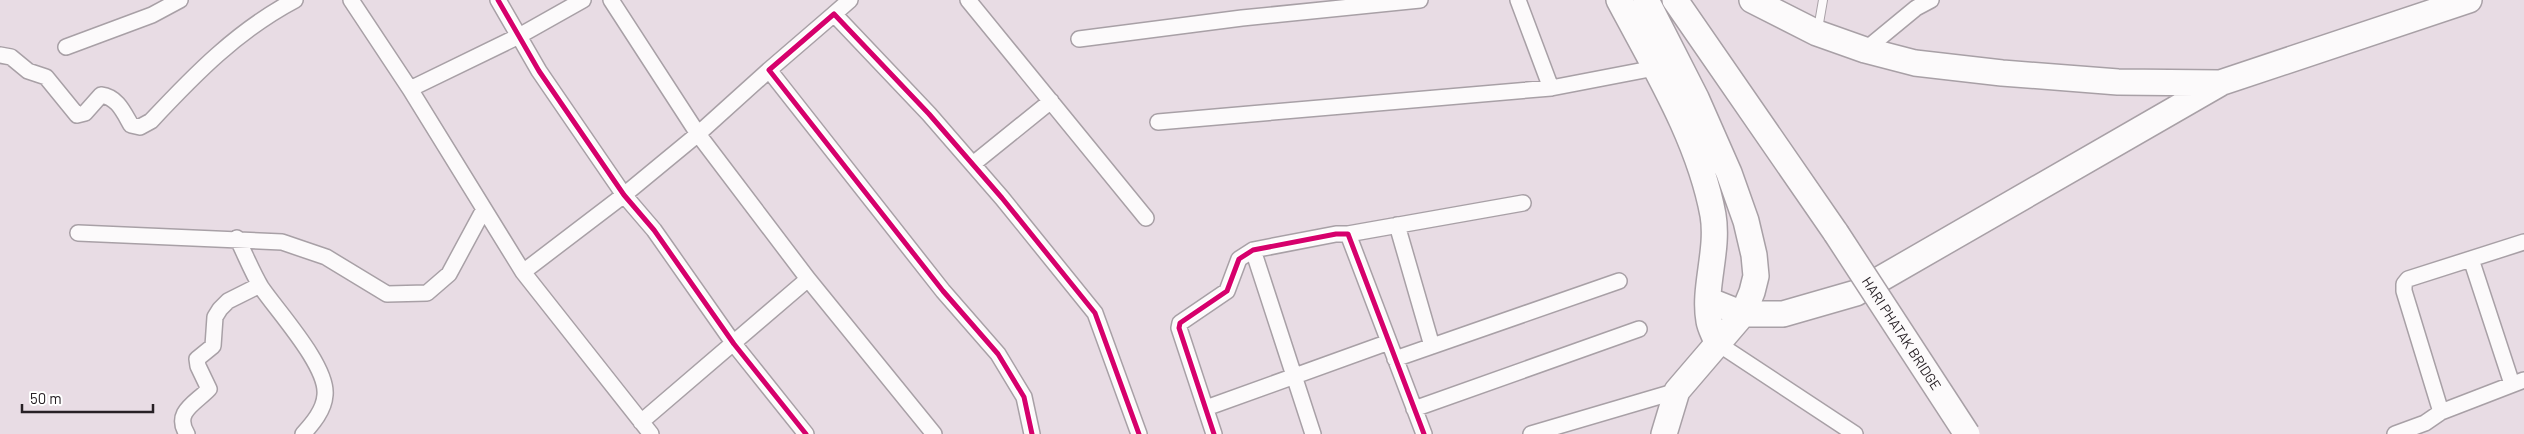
<svg xmlns="http://www.w3.org/2000/svg" width="2524" height="434" font-family="Barlow,sans-serif">
  <rect width="100%" height="100%" fill="#e8dce4"/>
  <g fill="none" stroke-linecap="round" stroke-linejoin="round">
    <defs>
      <path id="lane" d="M1818,29l5,-29"/>
      <path id="street" d="M351,0l59,89 113,183 128,162
        M498,0l41,71 85,124 30,35 80,114 72,90
        M611,0l87,134 110,145 126,155
        M968,0l178,218
        M1518,0l33,88
        M834,14l16,-14
        M1079,39l163,-21 178,-18
        M66,47l86,-32 28,-15
        M1865,50l51,-42 15,-8
        M0,55l11,2 17,14 18,6 31,38 8,-2 16,-18c16,2 22,16 30,30l9,2 11,-6c44,-47 87,-91 144,-121
        M410,89l109,-53 64,-36
        M1158,122l393,-34 104,-20
        M973,164l78,-63
        M1397,225l35,121
        M78,233l204,9 44,15 61,37 40,-1 22,-19 35,-65
        M1348,234l175,-31
        M237,238c8,16 15,34 24,49 17,25 67,79 64,108 -1,15 -12,28 -22,39
        M1253,250l60,184
        M2471,259l41,125
        M523,272l101,-77 74,-61 71,-64
        M1717,343l138,91
        M1395,359l224,-78
        M1206,408l183,-66
        M1414,409l225,-80
        M2441,412l-37,-121v-7l4,-5 116,-37
        M641,422l167,-143
        M187,434c-14,-22 9,-31 22,-45l-11,-23 -1,-7 16,-13 2,-29 5,-8 8,-8 32,-16
        M1032,434l-8,-37 -26,-43 -55,-63 -174,-221 65,-56 95,100 73,84 93,115 44,121
        M1214,434l-35,-106 1,-5 47,-32 12,-32 14,-9 83,-16h12l76,200
        M1531,434l146,-43
        M2395,434l30,-11 16,-11 83,-32"/>
      <path id="primary" d="M1619,0c36,68 80,139 94,215 6,35 -10,73 -4,106 1,7 6,15 8,22
        M1646,0l50,98 33,75 17,48 8,34 2,21 -4,16 -9,22 -66,77 -13,43
        M1675,0l161,233
        M1752,0l65,33 48,17 50,13 87,10 116,9 102,1 249,-83
        M1708,300l35,14h40l73,-21 363,-209"/>
    </defs>
    <use href="#lane" stroke="#a8a0a6" stroke-width="10"/>
    <use href="#street" stroke="#a8a0a6" stroke-width="18"/>
    <use href="#primary" stroke="#a8a0a6" stroke-width="28"/>
    <use href="#lane" stroke="#fcfafb" stroke-width="8"/>
    <use href="#street" stroke="#fcfafb" stroke-width="15"/>
    <use href="#primary" stroke="#fcfafb" stroke-width="25"/>
    <defs>
      <g id="primary-bridge">
        <path id="s1" d="M1836,233l131,201"/>
      </g>
    </defs>
    <use href="#primary-bridge" stroke="#a8a0a6" stroke-width="28" stroke-linecap="butt"/>
    <use href="#primary-bridge" stroke="#fcfafb" stroke-width="25"/>
    <defs>
      <path id="cycleway" d="M498,0l41,71 85,124 30,35 80,114 72,90
        M1032,434l-8,-37 -26,-43 -55,-63 -174,-221 65,-56 95,100 73,84 93,115 44,121
        M1214,434l-35,-106 1,-5 47,-32 12,-32 14,-9 83,-16h12l76,200"/>
    </defs>
    <use href="#cycleway" stroke="#fff" stroke-width="8"/>
    <use href="#cycleway" stroke="#d6006c" stroke-width="5"/>
  </g>
  <g text-anchor="middle" stroke-width="4.5" stroke-linejoin="round" paint-order="stroke">
    <g font-size="14" fill="#272025" stroke="#fff">
      <text dy="5" stroke="none"><textPath href="#s1" startOffset="120">HARI PHATAK BRIDGE</textPath></text>
    </g>
  </g>
  <path d="M22 404v8h131v-8" fill="none" stroke="#272025" stroke-width="2.5"/>
  <text x="30" y="404" font-size="15" fill="#272025" stroke="#ffffff" stroke-width="4" paint-order="stroke">50 m</text>
</svg>
